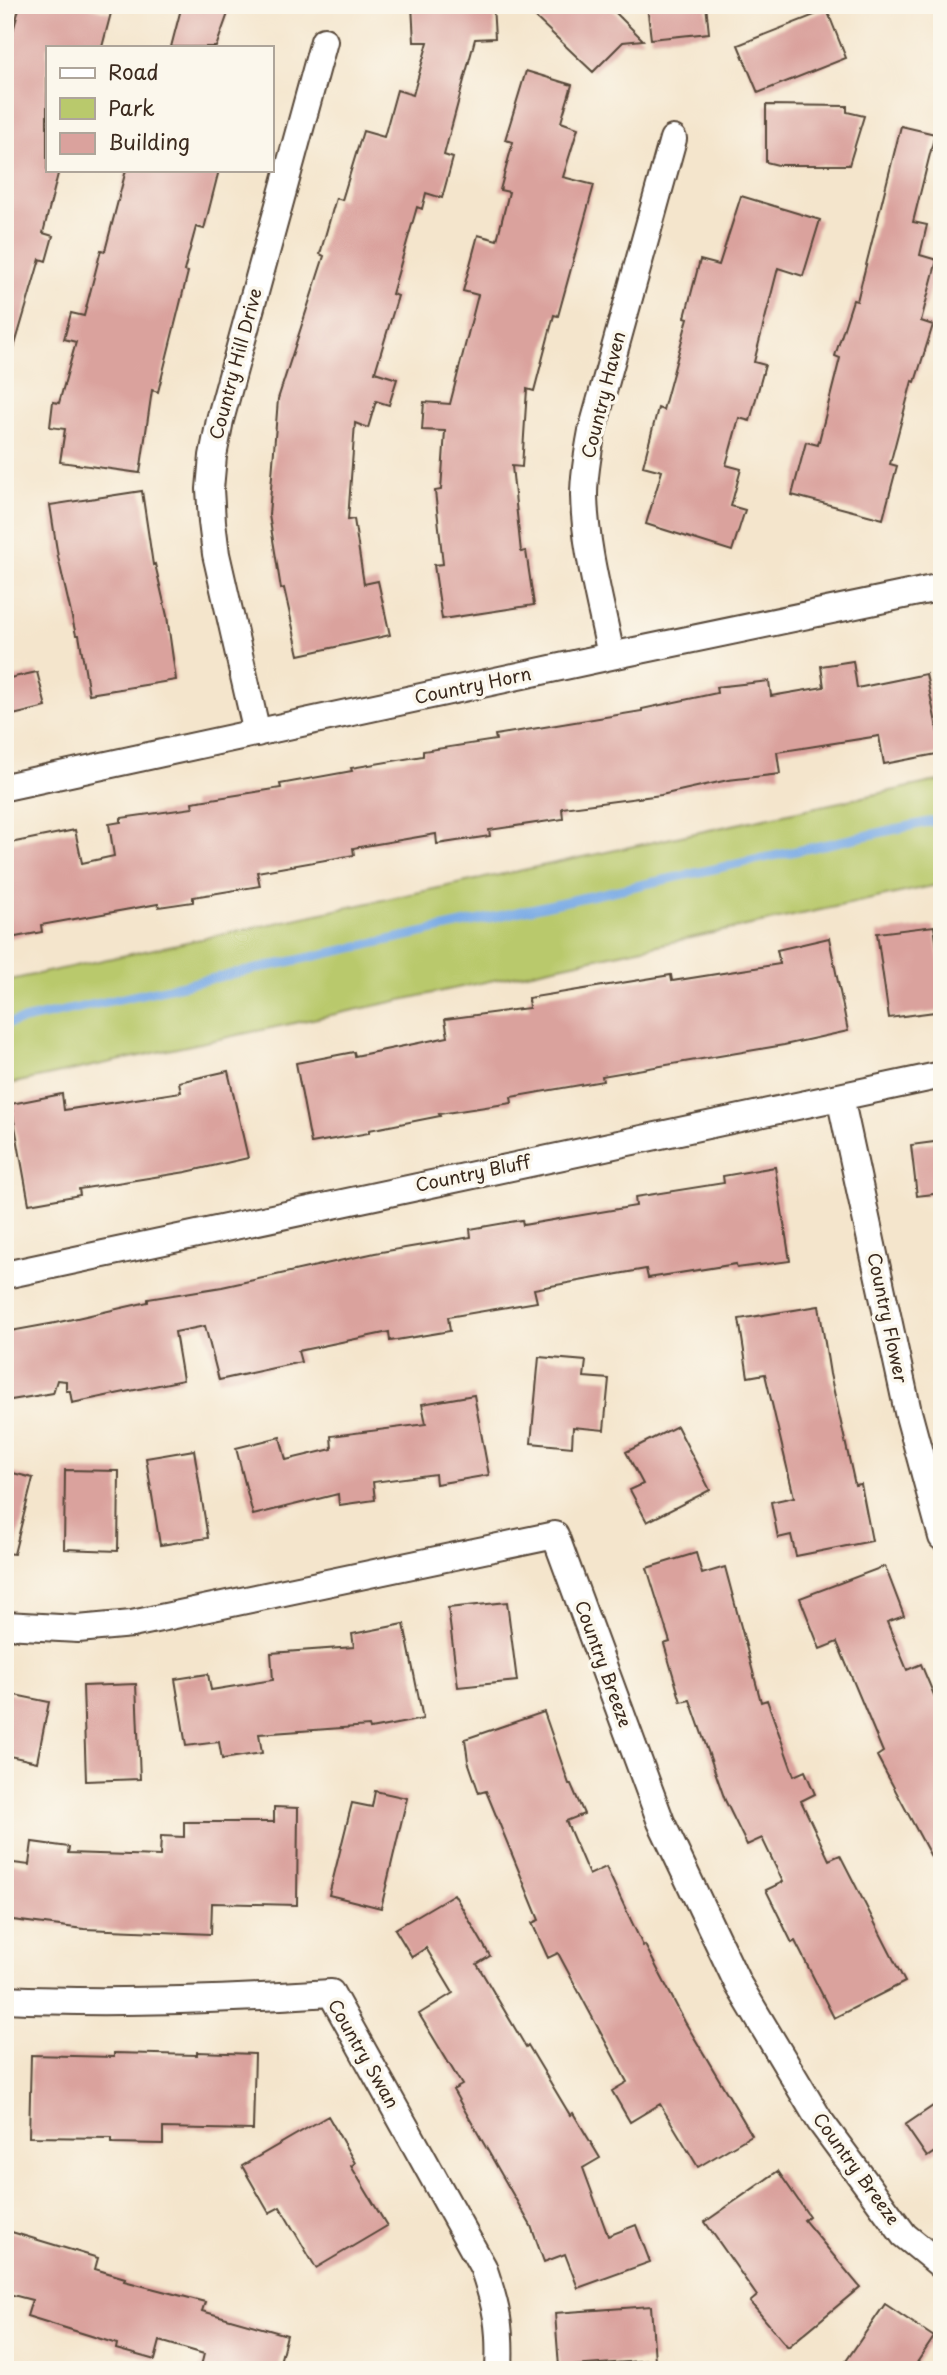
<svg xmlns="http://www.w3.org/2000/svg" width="947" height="2375" font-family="'Playpen Sans',sans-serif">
  <rect width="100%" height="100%" fill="#fbf7ec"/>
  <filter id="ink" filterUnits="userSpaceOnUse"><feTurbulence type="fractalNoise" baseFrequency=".0143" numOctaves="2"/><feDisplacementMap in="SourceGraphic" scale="14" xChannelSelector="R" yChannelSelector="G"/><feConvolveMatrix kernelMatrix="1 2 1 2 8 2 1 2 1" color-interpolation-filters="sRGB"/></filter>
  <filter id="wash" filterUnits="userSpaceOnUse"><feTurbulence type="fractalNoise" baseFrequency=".00686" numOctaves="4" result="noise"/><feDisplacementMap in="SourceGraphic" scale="28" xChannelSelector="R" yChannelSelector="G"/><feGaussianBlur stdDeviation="1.57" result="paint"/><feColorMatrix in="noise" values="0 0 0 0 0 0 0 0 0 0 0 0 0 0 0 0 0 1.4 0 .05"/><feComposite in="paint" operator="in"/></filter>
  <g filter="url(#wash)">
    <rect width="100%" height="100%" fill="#f4e5cc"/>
    <path fill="#b9c96c" stroke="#7a7a45" stroke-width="2" d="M942,780v104l-937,201v-104z"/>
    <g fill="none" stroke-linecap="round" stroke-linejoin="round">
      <path stroke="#7aabe5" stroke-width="9" d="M5,1024l937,-205"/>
    </g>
    <g id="blocks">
      <path fill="#daa29d" d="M20,5h63l28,8 -9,34h-55v123h12l-16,63 10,3 -7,25 -6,-2 -28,96h-7v-294z
        M182,5h49l-15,42h-45z
        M412,5h81l2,33 -20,1 -31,116 9,3 -11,40 -16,-5 -4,16 -5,-2 -25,87 6,2 -23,76 22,7 -8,26 -13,-4 -8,27 -13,-5 -7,97 6,-1 10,65 14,-3 12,54 -91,20 -15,-67 -3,1 -12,-74 9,-116 46,-143 -4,-2 16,-56 6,2 21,-69 21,6 13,-47 16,5 15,-53h-14z
        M547,5h61l35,35 -20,2 -30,30 -58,-55z
        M647,5h59l3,28 -58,6z
        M827,10l19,48 -88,35 -20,-48z
        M526,71l46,14 -11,37 17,6 -15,49 31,8 -36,131 -4,-1 -20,76 -7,-2 -5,78 -10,-1 9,86 5,-1 8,54 -92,14 -8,-54 9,-1 -8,-73 6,-1 4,-59 -23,-1 2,-28 26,2 28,-109 -15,-4 15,-56 19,5 12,-48 -9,-2 13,-48 -8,-2z
        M766,105l81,1v6l17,4 -15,49h-71l-12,-3z
        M901,126l34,8 -22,88 14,3 -7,30 17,5 -16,61 12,4 -18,57 -3,-1 -22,83 7,2 -14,53 -91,-24 14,-53 12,3 22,-87 -5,-2 18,-56 4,1z
        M126,170h93l-15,59 -8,-2 -12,44 4,1 -30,120 -6,-2 -12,83 -80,-11 5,-33 -15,-2 3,-25 6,1 17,-61 -12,-3 7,-26 13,3 17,-66 4,1z
        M741,196l79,24 -17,56 -25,-8 -24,94 11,3 -15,56 -11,-3 -13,47 15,4 -10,37 14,4 -13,41 -86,-27 16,-53 -19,-5 15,-58 5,2 25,-92 -3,-1 15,-57 19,5z
        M142,491l11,74 2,-1 12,52 9,64 -87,14 -10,-59h-3l-18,-78 -8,-52z
        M853,661l4,27 69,-14 16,79 -58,11 -5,-28 -102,16 3,22 -52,6 -67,15 -99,13 1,11 -74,11 1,6 -53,8 -1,-10 -83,14 1,7 -97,17 3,14 -67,11v5l-34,5 -1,-3 -117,21 1,7 -37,7v-95l70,-14 7,33 32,-7 -5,-32 12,-2v-4l72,-10 -1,-6 89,-14 -1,-4 72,-13 -1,-3 72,-12v-5l73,-11 -1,-5 147,-24v-2l75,-16 -1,-6 53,-6 2,15 53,-9 -3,-21z
        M37,672l9,35 -41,10v-38z
        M934,926l8,56v29l-53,7 -12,-85z
        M829,938l19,93 -64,14 -182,31 1,5 -92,16 1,6 -73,11 1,2 -71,14v3l-58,10 -15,-80 58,-11 1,4 93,-19 -3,-18 84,-11 -1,-10 143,-23 1,6 108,-17 -3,-14z
        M228,1071l20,87 -62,14 -107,17 1,6 -51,9 -18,-100 51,-10 2,16 117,-18 -2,-10z
        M942,1141v52l-25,3 -6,-51z
        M775,1167l15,94 -53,7 -1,-4 -88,14 -2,-9 -112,20 3,13 -89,15 2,14 -60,10 -1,-9 -91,19 3,11 -82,18 -14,-54 -30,6 8,48 -111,23 -2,-12h-4v-10l-9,-1 -4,13 -48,8v-69l50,-9 93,-21v-3l74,-12 153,-34 96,-16 -1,-8 52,-9 1,5 113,-19 -1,-9 89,-14 -1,-7z
        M819,1306l11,68 25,111 6,-1 11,57 -76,15 -5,-21 -13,3 -7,-36 23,-5 -29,-123 -17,3 -9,-58z
        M539,1357l47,4 -2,16 25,2 -5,51 -31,-3 -1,20 -41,-4z
        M474,1395l15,80 -53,9 -1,-10 -62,8 2,18 -36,5 -1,-11 -85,21 -17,-67 44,-11 6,23 46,-11 -1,-13 95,-12 -4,-20z
        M677,1426l33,64 -63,32 -17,-32 13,-6 -17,-32z
        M194,1450l14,88 -48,7 -14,-87z
        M65,1470l54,1 -1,80 -54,-2z
        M5,1471l28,7 -19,76 -9,-1z
        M696,1553l6,21 23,-7 36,135 6,-2 27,76 11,-5 10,23 -14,7 28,59 11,-5 65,127 -71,36 -39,-77 -3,2 -26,-53 17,-8 -21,-44 -15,7 -22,-45 -35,-100 -9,2 -17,-58 6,-2 -23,-74z
        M885,1566l19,50 -17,6 20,48 14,-6 21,50v163l-65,-121 6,-4 -46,-110 -17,7 -20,-51z
        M507,1602l10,79 -59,6 -10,-79z
        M404,1624l19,95 -53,10 -1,-3 -110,8 3,19 -40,6 -3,-17 -33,4 -11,-67 33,-5 3,16 62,-10 -2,-27 83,-6 -2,-13z
        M136,1684l4,95 -54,2 -3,-95z
        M5,1693l44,9 -12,60 -32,-7z
        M544,1712l25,72h2l13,30 -18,7 23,54 17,-8 37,79 2,-1 40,77 67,113 -54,32 -38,-63 -30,18 -18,-31 15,-9 -69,-129 -10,5 -16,-35 7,-3 -53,-129 -7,2 -11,-32 -3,-22z
        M375,1791l32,7 -26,110 -52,-13 23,-92 20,4z
        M274,1807l24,1 -1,97 -85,-2 -1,31 -127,-5 -79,-10v-57l24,3 3,-23 37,5 -1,6 92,3 1,-20 23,1v-15h90z
        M454,1894l36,62 -13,8 49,83 2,-2 42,70 3,-2 27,45 -17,10 25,68 28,-11 14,37 -72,26 -13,-34 -21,8 -13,-36 -78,-136 9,-5 -43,-71 34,-21 -27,-45 -14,9 -17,-28z
        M197,2052l58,2 -2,76 -90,-2v16l-51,-1v-5l-83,-1 2,-82 83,2v-4l83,2z
        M942,2100v47l-15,10 -22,-32z
        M328,2116l27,47 -4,3 36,60 -71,42 -36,-61 -11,6 -27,-47z
        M778,2171l31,45 -5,4 56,67 -72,60 -38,-45 7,-6 -52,-74z
        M5,2230l93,28 -3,11 30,9 -1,3 81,21 -3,9 85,24 -9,35h-78l4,-16 -44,-13 -5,19 -39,-11 1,-5 -90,-28 5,-16 -27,-7z
        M885,2304l49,33 -22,33h-72z
        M651,2306l4,54 -96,7 -4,-54z"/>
    </g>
  </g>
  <g filter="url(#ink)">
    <use href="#blocks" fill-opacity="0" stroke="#574638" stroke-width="2"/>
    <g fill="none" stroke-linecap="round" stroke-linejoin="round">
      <defs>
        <path id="street" d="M611,656c-10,-52 -26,-107 -27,-161 0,-21 4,-43 8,-64l81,-292
          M257,733l-41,-179 -4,-32 -2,-33 3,-33 7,-36 104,-379
          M5,787l606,-131 331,-69
          M840,1097l68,315 34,125
          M5,1275l937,-200
          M5,1625l73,4 54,-5 423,-89 106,287 77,162 82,137 84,114 38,31
          M5,1999c108,5 218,1 326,-6l152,274c14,41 18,60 16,103"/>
      </defs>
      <use href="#street" stroke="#574638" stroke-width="30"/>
      <use href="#street" stroke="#fff" stroke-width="26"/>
    </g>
  </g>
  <g text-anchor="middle" stroke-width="7" stroke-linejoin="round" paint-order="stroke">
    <g font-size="18" fill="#3b2a1e" stroke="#fbf7ec">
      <text transform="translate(236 364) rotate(-75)" y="6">Country Hill Drive</text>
      <text transform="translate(604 395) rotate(-76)" y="6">Country Haven</text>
      <text transform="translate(473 686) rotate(-12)" y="6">Country Horn</text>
      <text transform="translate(473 1174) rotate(-12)" y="6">Country Bluff</text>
      <text transform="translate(887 1318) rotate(78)" y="6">Country Flower</text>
      <text transform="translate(603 1664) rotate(70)" y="6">Country Breeze</text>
      <text transform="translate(363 2054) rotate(60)" y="6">Country Swan</text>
      <text transform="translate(856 2169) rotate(54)" y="6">Country Breeze</text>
    </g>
  </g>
  <rect width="947" height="2375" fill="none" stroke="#fbf7ec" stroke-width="28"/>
  <rect x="46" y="46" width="228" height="126" fill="#fbf7ec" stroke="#aea59a" stroke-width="2"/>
  <rect x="60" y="68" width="35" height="10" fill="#ffffff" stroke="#aea59a" stroke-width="2"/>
  <text x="108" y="80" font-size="21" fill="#3b2a1e">Road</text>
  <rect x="60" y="98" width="35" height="21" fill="#b9c96c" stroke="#aea59a" stroke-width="2"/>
  <text x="108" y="116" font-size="21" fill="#3b2a1e">Park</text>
  <rect x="60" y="133" width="35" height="21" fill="#daa29d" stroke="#aea59a" stroke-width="2"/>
  <text x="108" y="150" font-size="21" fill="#3b2a1e">Building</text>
</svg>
